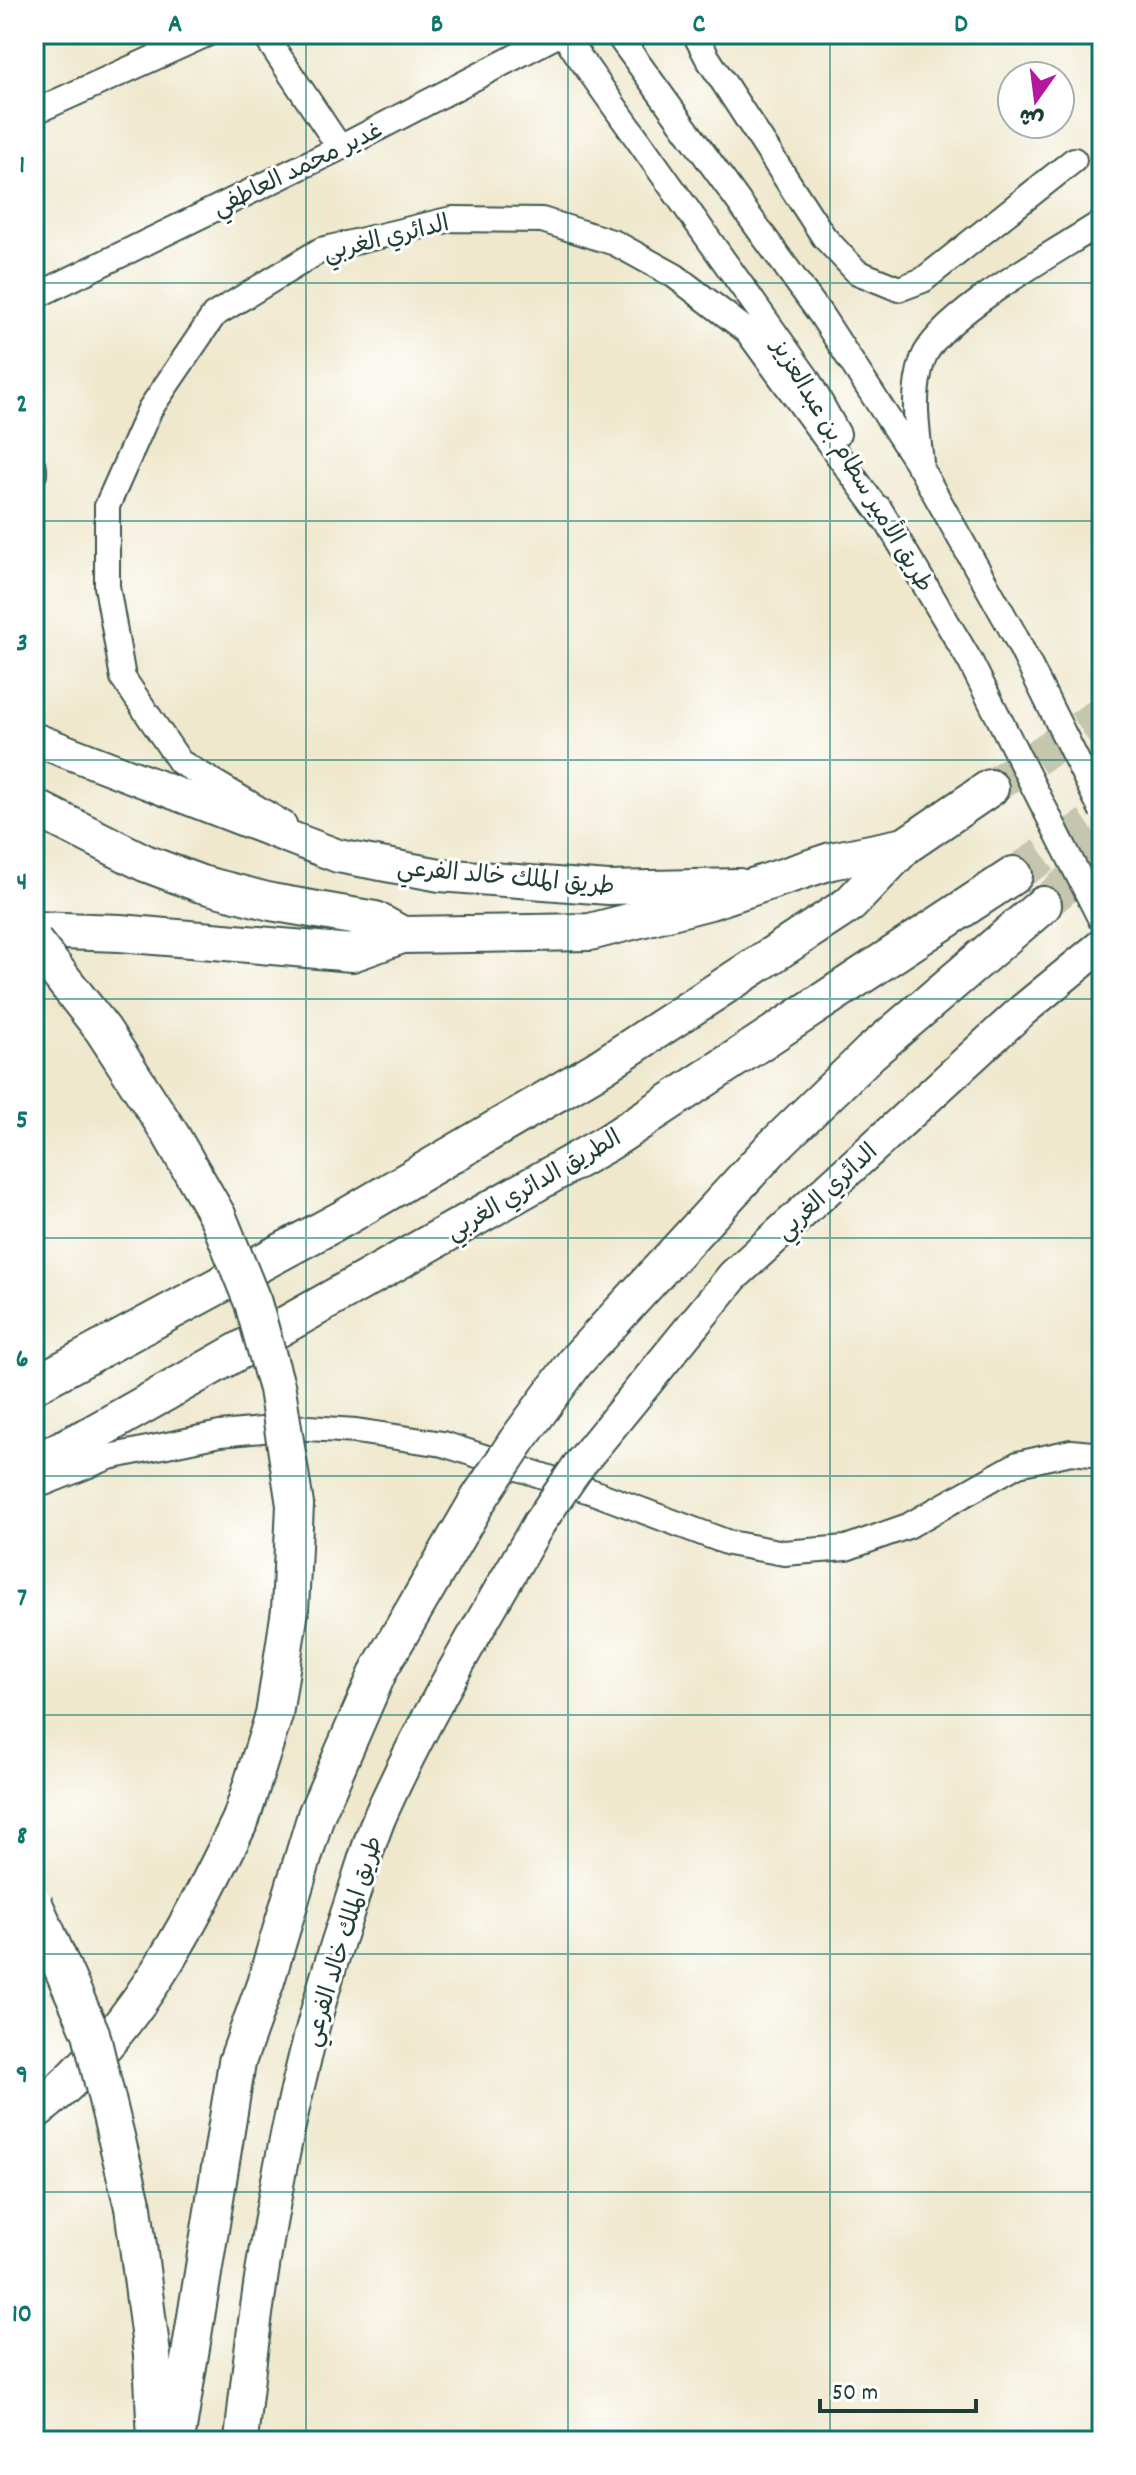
<svg xmlns="http://www.w3.org/2000/svg" width="1136" height="2475" font-family="Dekko,'Playpen Sans Arabic',sans-serif">
  <rect width="100%" height="100%" fill="#fff"/>
  <filter id="ink" filterUnits="userSpaceOnUse"><feTurbulence type="fractalNoise" baseFrequency=".0125" numOctaves="2"/><feDisplacementMap in="SourceGraphic" scale="16" xChannelSelector="R" yChannelSelector="G"/><feConvolveMatrix kernelMatrix="1 2 1 2 8 2 1 2 1" color-interpolation-filters="sRGB"/></filter>
  <filter id="wash" filterUnits="userSpaceOnUse"><feTurbulence type="fractalNoise" baseFrequency=".006" numOctaves="4" result="noise"/><feDisplacementMap in="SourceGraphic" scale="32" xChannelSelector="R" yChannelSelector="G"/><feGaussianBlur stdDeviation="1.8" result="paint"/><feColorMatrix in="noise" values="0 0 0 0 0 0 0 0 0 0 0 0 0 0 0 0 0 1.4 0 .05"/><feComposite in="paint" operator="in"/></filter>
  <g filter="url(#wash)">
    <rect width="100%" height="100%" fill="#efe8cd"/>
  </g>
  <g filter="url(#ink)">
    <g fill="none" stroke-linecap="round" stroke-linejoin="round">
      <path stroke="#c5c6ae" stroke-width="36" stroke-dasharray="36 18" stroke-linecap="butt" d="M990,788l112,-74
        M1014,875l88,-59
        M1043,905l59,-51"/>
      <defs>
        <path id="minor" d="M264,34l76,114
          M563,34l244,344 31,56
          M617,34l204,281 100,154 93,165
          M695,34l12,23 117,180 33,35 42,17 24,-9 151,-120
          M34,112l173,-78
          M34,297l306,-149 219,-114
          M921,462c-4,-35 -10,-68 2,-103 16,-44 137,-109 179,-137
          M34,468v6
          M879,508l91,153
          M284,824l-104,-62 -57,-84 -16,-92v-80l43,-97 64,-94 107,-65 131,-31 90,1 73,23 60,33 72,55 139,190
          M34,1487l75,-30 111,-23 73,-7 63,4 87,13 150,48 136,51 55,10 62,-5 62,-22 110,-62 53,-12 31,3"/>
        <path id="major" d="M34,739l304,117 102,19 168,13 131,-3
          M579,1465l154,-189 290,-266 79,-65
          M241,2441c18,-181 49,-361 108,-533 10,-30 19,-63 31,-92 45,-101 104,-197 159,-293"/>
        <path id="highway" d="M34,807l111,56 56,21 70,18 104,18 27,15 188,-3 120,-31 121,-40 74,-15
          M34,930l86,3 232,20 50,-18
          M34,1385l310,-167 252,-148 254,-166 55,-58 85,-58
          M517,1441l58,-79 195,-212 100,-97 173,-148
          M34,1463l58,-29 517,-292 405,-267
          M34,2112c99,-76 154,-184 207,-293
          M133,2207l19,148 4,86
          M176,2441l61,-379 28,-78 51,-169 64,-147 98,-168"/>
      </defs>
      <use href="#minor" stroke="#3e574b" stroke-width="28"/>
      <use href="#major" stroke="#3e574b" stroke-width="36"/>
      <use href="#highway" stroke="#3e574b" stroke-width="40"/>
      <use href="#minor" stroke="#fff" stroke-width="24"/>
      <use href="#major" stroke="#fff" stroke-width="32"/>
      <use href="#highway" stroke="#fff" stroke-width="36"/>
      <defs>
        <path id="minor-bridge" d="M1014,634l88,177
          M970,661l132,261"/>
        <path id="major-bridge" d="M539,1523l40,-58"/>
        <path id="highway-bridge" d="M34,942l69,88 68,105 47,82 35,86 24,86 18,116 -5,105 -16,105 -33,104
          M478,1500l39,-59
          M34,1904l57,129 42,174"/>
      </defs>
      <use href="#minor-bridge" stroke="#3e574b" stroke-width="28" stroke-linecap="butt"/>
      <use href="#major-bridge" stroke="#3e574b" stroke-width="36" stroke-linecap="butt"/>
      <use href="#highway-bridge" stroke="#3e574b" stroke-width="40" stroke-linecap="butt"/>
      <use href="#minor-bridge" stroke="#fff" stroke-width="24"/>
      <use href="#major-bridge" stroke="#fff" stroke-width="32"/>
      <use href="#highway-bridge" stroke="#fff" stroke-width="36"/>
    </g>
  </g>
  <path fill="none" stroke="#0f766e" stroke-width="2" stroke-opacity="0.55" d="M306,34v2407M568,34v2407M830,34v2407M34,283h1068M34,521h1068M34,760h1068M34,999h1068M34,1238h1068M34,1476h1068M34,1715h1068M34,1954h1068M34,2192h1068"/>
  <g text-anchor="middle" stroke-width="6" stroke-linejoin="round" paint-order="stroke">
    <g font-size="24" fill="#1f3d34" stroke="#fff">
      <text transform="translate(297 168) rotate(-26)" y="8">غدير محمد العاطفي</text>
      <text transform="translate(386 237) rotate(-14)" y="8">الدائري الغربي</text>
      <text transform="translate(853 465) rotate(59)" y="8">طريق الأمير سطام بن عبدالعزيز</text>
      <text transform="translate(506 876) rotate(5)" y="8">طريق الملك خالد الفرعي</text>
      <text transform="translate(533 1184) rotate(-30)" y="8">الطريق الدائري الغربي</text>
      <text transform="translate(826 1191) rotate(-43)" y="8">الدائري الغربي</text>
      <text transform="translate(342 1941) rotate(-73)" y="8">طريق الملك خالد الفرعي</text>
    </g>
  </g>
  <rect width="1136" height="2475" fill="none" stroke="#fff" stroke-width="88"/>
  <g transform="translate(1036 100) rotate(194)"><circle r="38" fill="#ffffff" stroke="#a5b1ae" stroke-width="2"/>
  <path d="M0-6L14 30L0 20L-14 30Z" fill="#b5179e"/>
  <text y="-12" font-size="22" font-weight="bold" text-anchor="middle" fill="#1f3d34">ش</text>
  </g>
  <path d="M820 2399v12h156v-12" fill="none" stroke="#1f3d34" stroke-width="4"/>
  <text x="832" y="2399" font-size="24" fill="#1f3d34" stroke="#ffffff" stroke-width="6" paint-order="stroke">50 m</text>
  <rect x="44" y="44" width="1048" height="2387" fill="none" stroke="#0f766e" stroke-width="3"/>
  <g font-size="26" text-anchor="middle" font-weight="bold" fill="#0f766e">
    <text x="175" y="31">A</text>
    <text x="437" y="31">B</text>
    <text x="699" y="31">C</text>
    <text x="961" y="31">D</text>
    <text x="22" y="172">1</text>
    <text x="22" y="411">2</text>
    <text x="22" y="650">3</text>
    <text x="22" y="889">4</text>
    <text x="22" y="1127">5</text>
    <text x="22" y="1366">6</text>
    <text x="22" y="1605">7</text>
    <text x="22" y="1843">8</text>
    <text x="22" y="2082">9</text>
    <text x="22" y="2321">10</text>
  </g>
</svg>
